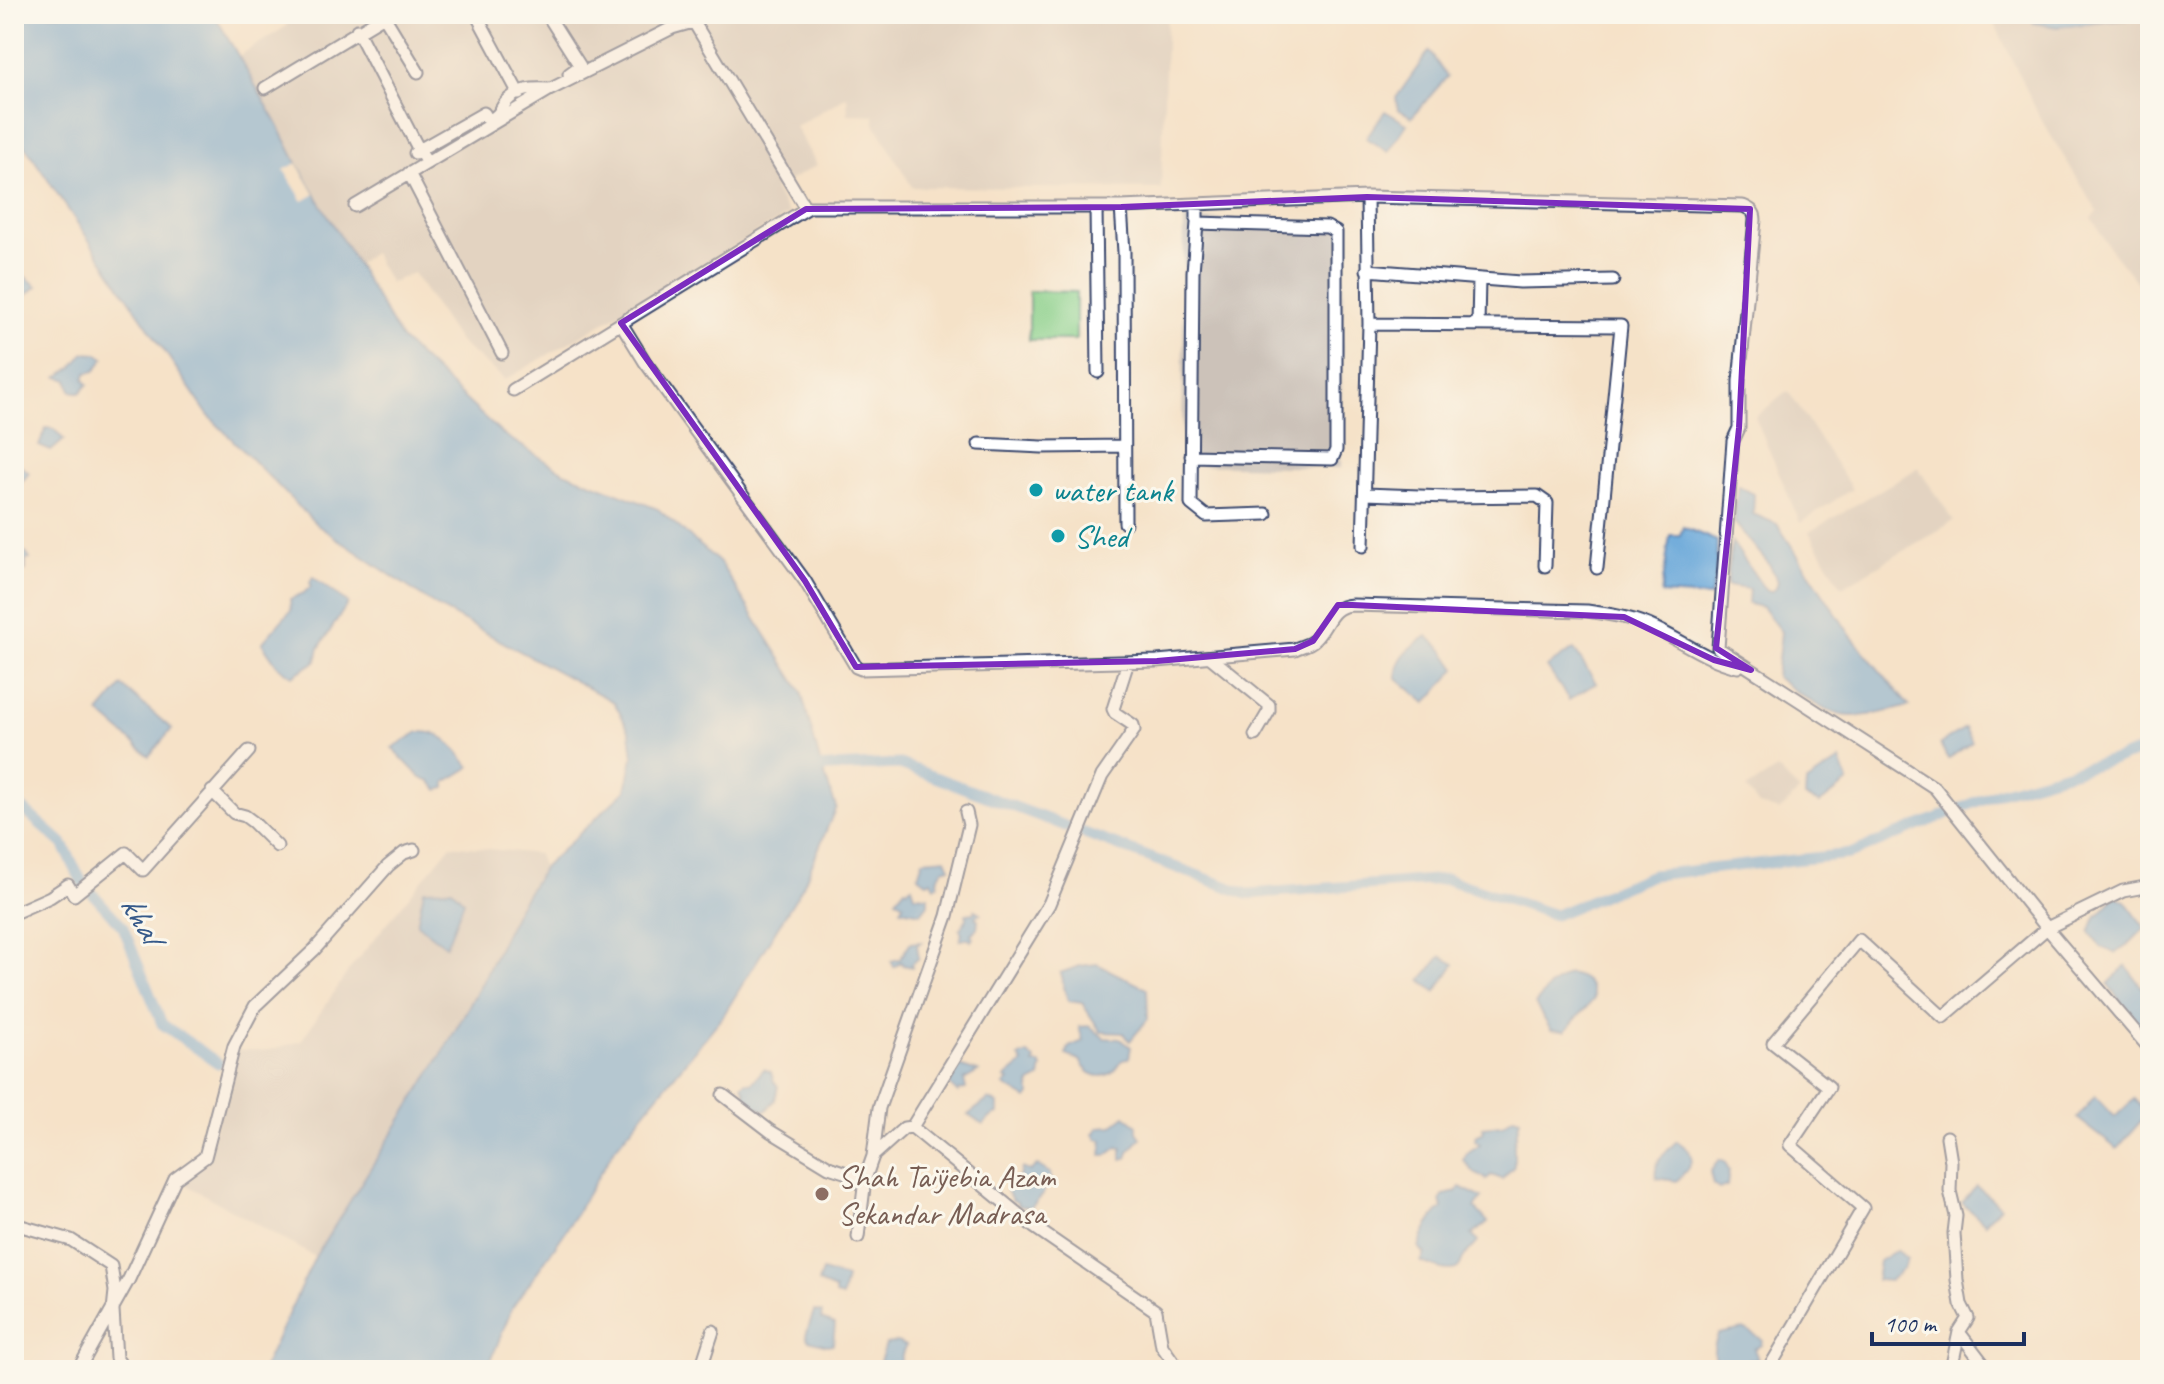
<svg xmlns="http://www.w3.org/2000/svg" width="2164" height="1384" font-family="Caveat,sans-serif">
  <rect width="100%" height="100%" fill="#fbf7ec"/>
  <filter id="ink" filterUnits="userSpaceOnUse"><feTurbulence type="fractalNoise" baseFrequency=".0125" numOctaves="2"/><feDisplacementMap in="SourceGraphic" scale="16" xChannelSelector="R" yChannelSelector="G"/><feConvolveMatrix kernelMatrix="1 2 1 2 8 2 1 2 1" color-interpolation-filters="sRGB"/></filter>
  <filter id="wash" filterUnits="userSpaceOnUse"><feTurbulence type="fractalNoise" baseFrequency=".006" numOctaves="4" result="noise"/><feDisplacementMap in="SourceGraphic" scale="32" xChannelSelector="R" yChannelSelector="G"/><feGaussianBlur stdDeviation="1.8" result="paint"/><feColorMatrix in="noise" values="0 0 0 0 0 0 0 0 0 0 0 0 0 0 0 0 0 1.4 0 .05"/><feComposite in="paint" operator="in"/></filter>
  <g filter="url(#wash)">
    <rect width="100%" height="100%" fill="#f5e2c8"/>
    <path fill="#ccc2b9" d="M281,14h886l-6,175 -249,-2 -38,-65v-7l-26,-1 -1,-18 -52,31 22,38 -43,24 15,25 -284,166 -46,-38 -46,-69 -23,10 -17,-30 -16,11 -120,-207 50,-31z
      M1990,14h160v285l-42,-53 -16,-28 6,-6 -58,-94z
      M1184,219l160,2 -3,247 -159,-3z
      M1788,391l64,98 -52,34 -45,-106z
      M1918,468l36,53 -112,66 -33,-55z
      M1777,769l23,22 -21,20 -20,-6 -13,-16z
      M451,845l87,9 5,14 -26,41 -34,72 -41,72 -127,204 -132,-74 24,-24 28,-109h35l31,-9 48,-71z"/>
    <path fill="#89cf89" stroke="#527f74" stroke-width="2" d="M1029,291l47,1v48h-47z"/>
    <path fill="#66a6d9" stroke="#406a9c" stroke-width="2" d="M14,14h200l63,109 20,40 104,176 100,94 63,39 94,37 62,54 81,128 19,71 16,45 -33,79 -80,130 -108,132 -52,87 -51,73 -25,62h-225l53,-113 127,-203 41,-73 34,-72 26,-41 83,-78 7,-33 -3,-25 -16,-30 -178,-96 -119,-81 -109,-110 -194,-285z
      M2028,14h122v3l-93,10 -23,-4z
      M1429,51l18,26 -35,40 -14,-8 -2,-11z
      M1385,111l22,13 -19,28 -22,-14z
      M14,268l23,18 -16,14 -7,2z
      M84,353l14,1 6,4 -9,13 -9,2 -2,7 4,4 -8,9 -9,-2 -3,-11 -10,-3 15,-10z
      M46,428l8,1 10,11 -13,11 -12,-5z
      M14,460l15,13 -15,19z
      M1738,486l16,8 -1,20 24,10 74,112 58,70c-16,5 -50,13 -68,9 -23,-6 -46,-24 -65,-38l5,-45 -19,-25 -14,-3 1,-15 -22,-3 5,-44 33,48 5,2 6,-4 2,-7 -9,-17 -35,-42z
      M1683,527l34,14 -1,33 -6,23 -49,-3 9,-59h10z
      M14,546l12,7 4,6 -4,1v10l-9,-3 -3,3z
      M313,577l35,26 -29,45 -3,13 -24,15 -15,-11 -15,-22 29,-33 -1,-11 14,-6 7,-7 -1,-4z
      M1427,636l16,14 13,19 -30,34 -29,-25c-2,-21 14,-31 30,-42z
      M1574,649l22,34 -27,17 -22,-33z
      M122,686l50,43 -23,27 -50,-43z
      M1965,728l7,14 -24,17 -8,-15z
      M419,732c27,-1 35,16 51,35l-24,15v6l-8,2 -7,-8 -10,-4 -29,-30z
      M1840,760l8,22 -28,21 -15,-6 1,-14z
      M946,858l4,9 -7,2 -6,10 1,6 -3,1 -4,-6 -4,2 -9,-6 5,-16z
      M912,886l3,9 13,1v8l-7,9 -20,-4 3,-5 -8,-5 9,-11 3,1z
      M452,889l12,12 -18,45 -29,-22 7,-34z
      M2116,896l9,5 20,27 -18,18 -12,7 -14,-6 -11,-15 6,-15z
      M975,910l6,3 -6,4 3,3 -1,8 -6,6 2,4 -2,3 -3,-3 -8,2 2,-7 -2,-3 7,-12 -1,-4 8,-1z
      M921,942l-4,3 2,13 -8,6 1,3 -9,-2 -2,-3 -7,5 -3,-6 9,-2 10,-16z
      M1441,956l13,8 -18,28 -15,-12z
      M1097,964l50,25 1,30 -18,22 -7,-8 -22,-1 -19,-29 -14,-2 -8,-28 20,-7z
      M2126,966l24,32v44l-42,-58z
      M1568,974c17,3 23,8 26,25l-29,32 -14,-1 -16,-26 14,-17z
      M1090,1026l14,12 16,1 11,8 -2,11 -8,3c-10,20 -31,20 -41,-1l-14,-5 3,-8 14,-6 -4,-14z
      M1028,1054l7,6 -1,4h6l2,3 -2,11 -10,5v12l-3,4 -23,-14 5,-5 -4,-2 18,-15 -4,-6z
      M956,1065l22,7 -14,8 2,9 -6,1 -2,3 -8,-8 -1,-8z
      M764,1069l7,3 3,10 4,4 -3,14 -9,11 -21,-7 -3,-8 4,-4 -4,-7 4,-3 6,1z
      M2095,1096l20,21 19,-18 13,15 -30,35 -40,-31z
      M989,1099l9,5v10l-7,3 -8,8 -15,-10z
      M1125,1116l12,9v7l4,6 -11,12 -3,8 -5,1v-11l-4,-1 -12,9h-5l2,-16 -6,-1 -3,-5 5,-7 13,-1z
      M1513,1117l7,2 -6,24v23l-12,13 -11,-4 -5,5 -1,-3c-14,-2 -13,-9 -22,-17l4,-7 13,-9 -5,-4 1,-4 8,-4 -1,-5 19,-2z
      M1677,1141c23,15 15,23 0,40l-21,-3c-3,-17 9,-25 21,-37z
      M1719,1160l6,2 4,9 -2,15 -8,3 -6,-4 -3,-13z
      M1037,1165l13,8 1,6 -5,1 -3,15 -12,12 -12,-1 -2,-4 -5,-2 -5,-9 13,-15 2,-8 8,3z
      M1977,1186l23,20 -15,17 -23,-20z
      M1460,1187l22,11 -7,10 13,14 -16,13 6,7c-4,6 -11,9 -14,15 -4,5 -2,9 -8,12 -10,4 -26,-4 -35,-7l4,-8 -6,-6c4,-15 13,-32 24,-40l-3,-7 4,-6 13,-3z
      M1897,1250l10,9 -4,9 -13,13 -14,-1 3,-19z
      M822,1271l24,7 -4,19 -7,-2v-5l-17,-7z
      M814,1311l8,2 -1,6 14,5 -2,20 -6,1 -19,-5 -2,-5z
      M1744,1329l18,10 -1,6 -7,4 4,10 -12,2 6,9h-38l2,-6c-4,-8 -2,-22 3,-30z
      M897,1342l9,4c-6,7 -4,15 -8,23h-4l-14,-8 6,-17z"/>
    <path fill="#f5e2c8" d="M297,163l18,31 -12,7 -19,-31z"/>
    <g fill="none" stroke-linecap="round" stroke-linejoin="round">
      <path stroke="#66a6d9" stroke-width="11" d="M808,768l92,-4 347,130 199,-15 109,36 97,-40 198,-21 150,-62 150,-43
        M14,801l49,43 19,38 41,45 39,97 56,39"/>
    </g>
  </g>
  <g filter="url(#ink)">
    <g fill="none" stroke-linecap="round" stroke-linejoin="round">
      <defs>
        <path id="street" d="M476,14l43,80
          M547,14l33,52 -11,8
          M689,14l117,195
          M357,30l62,120 -4,3
          M265,88l119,-72 34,56
          M427,163l-8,-13 65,-37 5,8c15,-10 9,-10 17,-19 13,-14 27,-14 43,-13
          M409,173l93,180
          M355,206l194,-116 123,-62 21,-6
          M1096,207l2,165
          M1121,207l3,45 1,271
          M1197,223l-4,49 -2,232 15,12 60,-2
          M1367,270l153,12 93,-2
          M621,323l24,39 160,219 51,86 5,2 296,-8 138,-12c6,-3 14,-4 19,-9 15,-14 15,-34 38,-35l235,6c21,3 42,6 61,14 31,13 57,35 90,42
          M1369,324l252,2 -24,242
          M1478,325l1,-46
          M513,390l296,-183h312l246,-10 376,9c7,3 12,5 12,14l-16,161v47l-6,13 -15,207 217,140 112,140 103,121
          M979,444l63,3 82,-1
          M1191,456l141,3 4,-9v-218l-9,-5 -130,-4v-19
          M1365,494l82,3 90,-1 10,7 -2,63
          M1363,546l6,-222 -2,-127
          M1210,657l59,48v6l-14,24
          M212,791l22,22 11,3 8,6 24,24
          M14,913l36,-16 18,-12 6,10 52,-42 17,17 106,-119
          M723,1095l47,36 59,36 36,12
          M912,1127l122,100 122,84 6,35 17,24
          M1947,1137l4,25 -1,29 6,25 -2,17 3,47 4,24 7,14 -9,14 -8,38
          M873,1156l31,-28 8,-1 137,-223 53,-128 32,-46 -1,-5 -18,-12 -2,-4 15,-47
          M14,1224l57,16 40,26 4,25 -2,19 3,48 6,8 11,4
          M858,1237l7,-58 8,-23 6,-48 68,-192 22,-91 -3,-13
          M1959,1332l29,38
          M78,1370l51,-91 46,-100 30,-22 29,-111 21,-40 59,-56 74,-84 16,-13 10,-3
          M704,1370l-3,-2 12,-37
          M1768,1370l95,-162 -73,-63 39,-58 -56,-44 86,-103 84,77 104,-89 76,-37 27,-5"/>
      </defs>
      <use href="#street" stroke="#3c4a6e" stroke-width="15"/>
      <use href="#street" stroke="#fff" stroke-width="11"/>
    </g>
  </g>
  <path d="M0 0H2164V1384H0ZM1367,197l383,12 -11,219 -23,220 35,22 -37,-10 -90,-43 -272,-12h-14l-25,36 -18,8 -138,12 -301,6 -51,-86 -184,-258 185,-114 315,-2z" fill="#f5e2c8" fill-opacity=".55" fill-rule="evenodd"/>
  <path fill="none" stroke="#7b2cbf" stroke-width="6" stroke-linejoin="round" d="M1367,197l383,12 -11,219 -23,220 35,22 -37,-10 -90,-43 -272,-12h-14l-25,36 -18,8 -138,12 -301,6 -51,-86 -184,-258 185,-114 315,-2z"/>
  <g fill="#0f9aa8" stroke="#fbf7ec" stroke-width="3">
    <circle cx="1036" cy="490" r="8"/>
    <circle cx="1058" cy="536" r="8"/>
  </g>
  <circle fill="#8d6e63" stroke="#fbf7ec" stroke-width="3" cx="822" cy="1194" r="8"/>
  <g text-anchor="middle" stroke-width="6" stroke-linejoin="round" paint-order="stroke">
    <g font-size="32" fill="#0d838f" stroke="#fbf7ec" text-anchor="start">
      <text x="1052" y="501">water tank</text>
      <text x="1074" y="547">Shed</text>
    </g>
    <g font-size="32" fill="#785e54" stroke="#fbf7ec" text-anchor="start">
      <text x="838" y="1187">Shah Taiÿebia Azam<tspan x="838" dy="37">Sekandar Madrasa</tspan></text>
    </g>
    <g font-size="34" font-style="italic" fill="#355989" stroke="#fbf7ec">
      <text transform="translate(142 918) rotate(58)" y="12">khal</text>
    </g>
  </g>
  <rect width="2164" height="1384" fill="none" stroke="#fbf7ec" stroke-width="48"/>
  <path d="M1872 1332v12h152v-12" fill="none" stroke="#1b2f5e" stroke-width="4"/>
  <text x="1884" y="1332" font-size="24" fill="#1b2f5e" stroke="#fbf7ec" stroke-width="6" paint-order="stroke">100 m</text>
</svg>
